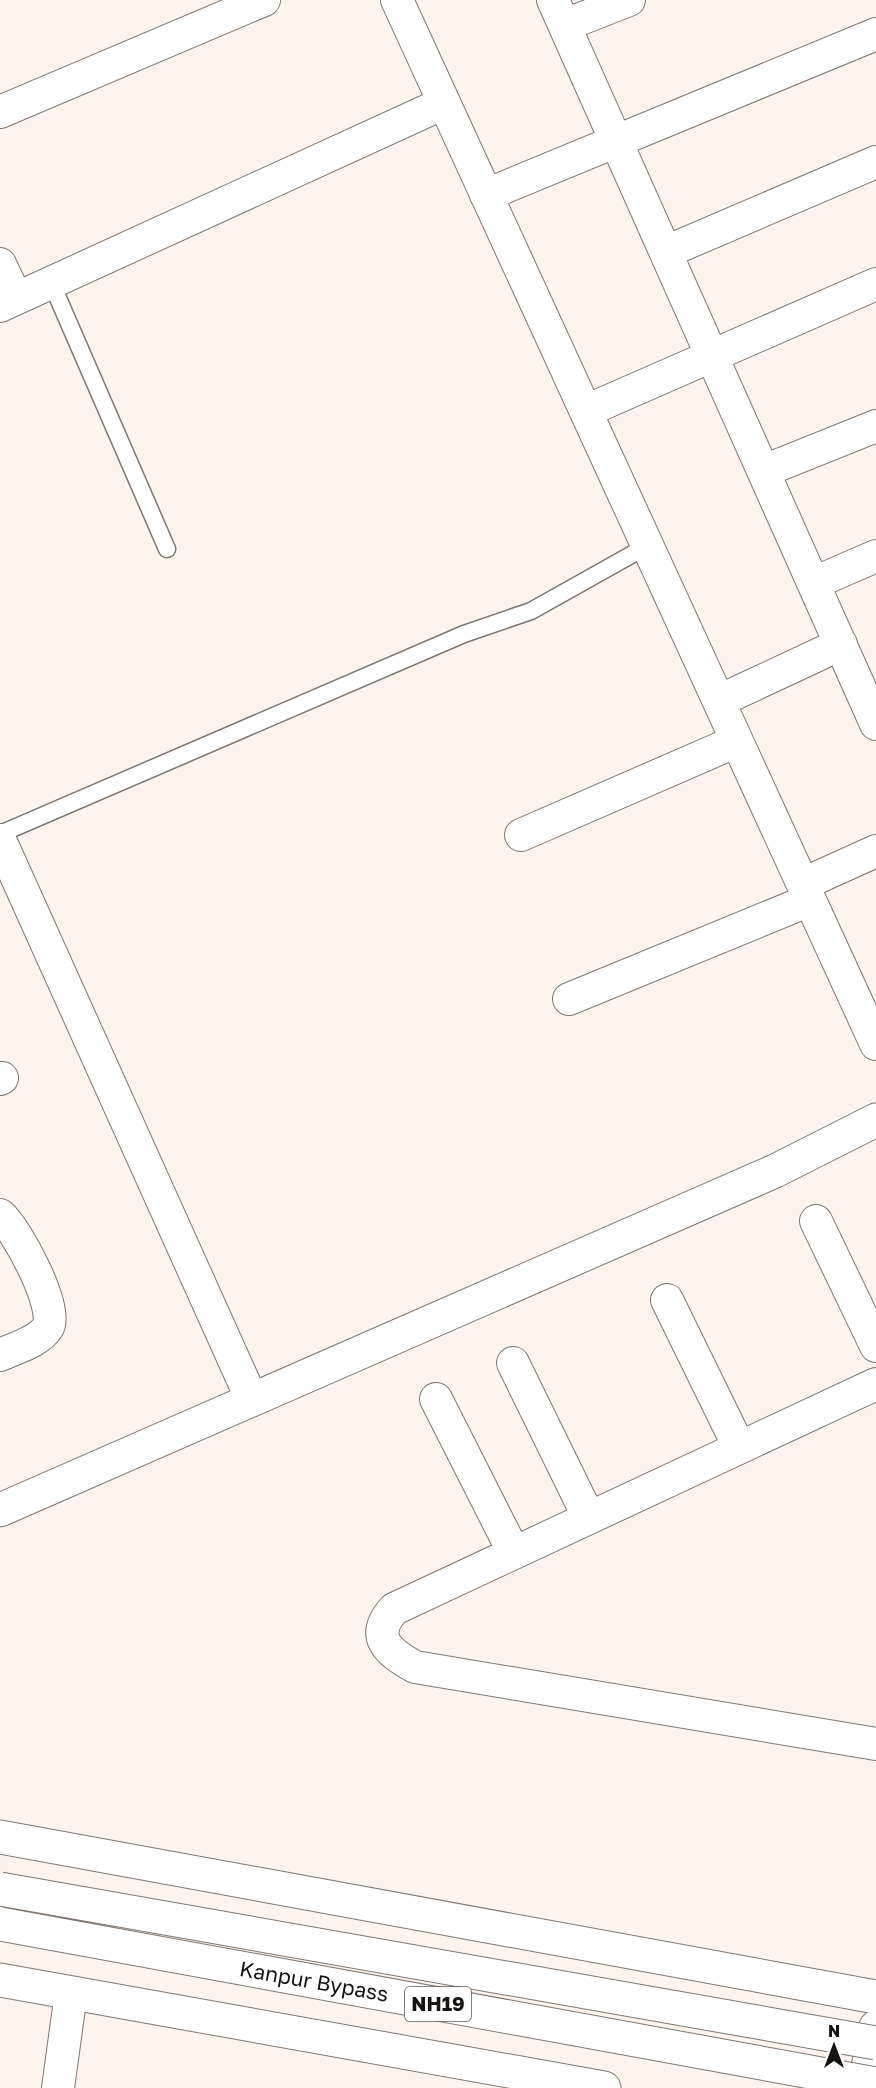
<svg xmlns="http://www.w3.org/2000/svg" width="876" height="2088" font-family="'Golos Text',sans-serif">
  <rect width="100%" height="100%" fill="#fef4ed"/>
  <g fill="none" stroke-linecap="round" stroke-linejoin="round">
    <defs>
      <path id="service" d="M51,282l116,267
        M0,834l464,-200 67,-23 116,-65"/>
      <path id="minor" d="M397,0l479,1044
        M553,0l323,724
        M565,25l64,-25
        M0,112l264,-112
        M486,195l390,-161
        M666,252l210,-90
        M0,264l16,34
        M0,306l444,-203
        M586,411l290,-127
        M764,471l112,-45
        M814,583l62,-27
        M719,701l122,-57
        M521,835l216,-94
        M0,840l252,560
        M803,884l73,-33
        M569,999l241,-99
        M0,1079l2,-1
        M0,1215c16,13 59,93 48,112 -9,15 -33,21 -48,28
        M816,1221l60,125
        M667,1300l72,147
        M513,1363l76,155
        M876,1384l-482,225c-25,28 -6,43 21,58l461,77
        M436,1399l78,154
        M58,2088l13,-95"/>
      <path id="tertiary" d="M0,1510l775,-339 101,-51"/>
      <path id="secondary" d="M0,1837l876,160
        M0,1980l604,108
        M864,2088l12,-61"/>
    </defs>
    <use href="#service" stroke="#7e756f" stroke-width="19"/>
    <use href="#minor" stroke="#7e756f" stroke-width="34"/>
    <use href="#tertiary" stroke="#7e756f" stroke-width="35"/>
    <use href="#secondary" stroke="#7e756f" stroke-width="35"/>
    <use href="#service" stroke="#fff" stroke-width="16"/>
    <use href="#minor" stroke="#fff" stroke-width="32"/>
    <use href="#tertiary" stroke="#fff" stroke-width="33"/>
    <use href="#secondary" stroke="#fff" stroke-width="33"/>
    <defs>
      <path id="trunk-bridge" d="M0,1889l876,154
        M0,1924l876,160"/>
    </defs>
    <use href="#trunk-bridge" stroke="#7e756f" stroke-width="35" stroke-linecap="butt"/>
    <use href="#trunk-bridge" stroke="#fff" stroke-width="33"/>
  </g>
  <g text-anchor="middle" stroke-width="4.5" stroke-linejoin="round" paint-order="stroke">
    <rect fill="#fff" stroke="#5c5a58" stroke-width="1.5" x="405" y="1987" width="66" height="34" rx="4.5"/>
    <g font-size="20" font-weight="bold" fill="#161311">
      <text x="438" y="2011">NH19</text>
    </g>
    <g font-size="21" fill="#161311" stroke="#fff">
      <text transform="translate(314 1982) rotate(10)" y="7">Kanpur Bypass</text>
    </g>
  </g>
  <g transform="translate(834 2046)" stroke="#ffffff" stroke-width="4.5" paint-order="stroke">
  <path d="M0-4.5L10 22L0 15L-10 22Z" fill="#161311"/>
  <text y="-9" font-size="16" font-weight="bold" text-anchor="middle" fill="#161311">N</text>
  </g>
</svg>
